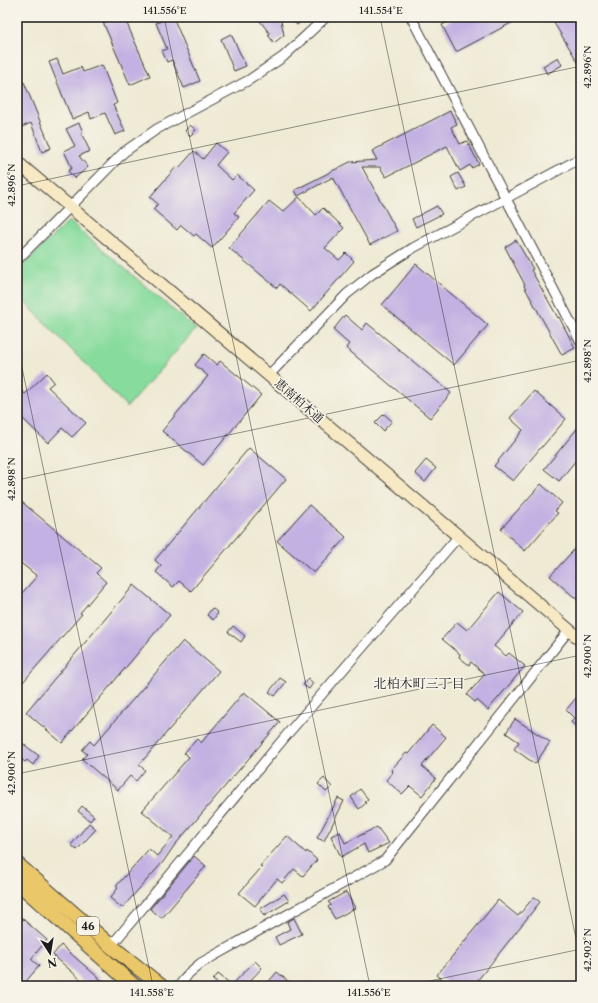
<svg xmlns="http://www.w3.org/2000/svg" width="598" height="1003" font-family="'Libre Caslon Text','Noto Serif JP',serif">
  <rect width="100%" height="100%" fill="#f7f3e8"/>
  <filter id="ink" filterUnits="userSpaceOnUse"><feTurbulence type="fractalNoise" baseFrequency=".025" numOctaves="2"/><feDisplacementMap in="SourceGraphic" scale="8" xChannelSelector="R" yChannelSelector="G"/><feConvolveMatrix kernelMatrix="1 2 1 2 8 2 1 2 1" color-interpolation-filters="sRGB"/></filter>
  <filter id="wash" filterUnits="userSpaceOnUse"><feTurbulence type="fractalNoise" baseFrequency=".012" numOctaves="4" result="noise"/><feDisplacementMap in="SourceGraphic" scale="16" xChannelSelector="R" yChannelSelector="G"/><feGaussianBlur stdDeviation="0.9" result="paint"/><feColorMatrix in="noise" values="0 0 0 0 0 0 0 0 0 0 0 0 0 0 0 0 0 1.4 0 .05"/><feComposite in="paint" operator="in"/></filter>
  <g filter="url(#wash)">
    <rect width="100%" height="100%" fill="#efead4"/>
    <path fill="#87db9d" stroke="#527c5c" d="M69,221l127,108 -69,78 -110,-113v-24z"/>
    <g id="blocks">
      <path fill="#c2b1e2" d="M115,17h9l26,59 -20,9 -27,-63z
        M170,17h3l27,64 -16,7 -12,-28 -5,2 -5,-11 5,-2 -11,-26z
        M257,17h21l3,4 3,14 -10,8 -6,-8 2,-1z
        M290,17h16l-9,8z
        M457,17h53l3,5 -57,30 -14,-27z
        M563,17h18v50l-27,-44z
        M231,34l15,32 -12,5 -13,-32z
        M558,57l4,8 -15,9 -4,-8z
        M57,59l6,15 18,-7 2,5 19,-7 15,38 -4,2 12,26 -10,4 -10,-22 -14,6 -2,-7 -17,7 -23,-57z
        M24,82l27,66 -9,4 -11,-29 -14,6v-44z
        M450,111l7,13 -6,3 9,17 7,-3 12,23 -7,4 -2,-3 -10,6 -13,-25 -61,31 -6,-10h-18l35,64 -27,14 -37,-68 -35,19 -3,-6 55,-28 27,-2 -5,-9z
        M79,123l4,9 -2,1 9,18 -11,5 9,11 -13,11 -7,-7 4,-3 -8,-17 11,-5 -9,-17z
        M190,125l6,5 -6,6 -5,-5z
        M216,143l11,9 -11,13 16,15 5,-5 17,15 -20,23 5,4 -27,31 -16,-14 -2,2 -13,-11 -4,5 -24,-21 5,-5 -8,-7 27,-31 2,2 15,-17 9,8z
        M458,173l8,14 -8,4 -7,-14z
        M299,197l17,18 7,-7 21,20 -19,20 14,12 7,-7 8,8 -43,50 -31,-27 -3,4 -48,-40 40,-47 14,11z
        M437,206l5,8 -26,13 -4,-8z
        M516,240l17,29 -2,1 27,48 1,-1 16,31 -13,7 -38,-69 1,-1 -20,-38z
        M416,264l72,61 -34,40 -72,-60z
        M345,315l17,15 5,-7 84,70 -21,25 -84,-70 3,-4 -16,-14z
        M204,354l13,11 3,-4 41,34 -58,70 -41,-34 46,-55 -13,-11z
        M47,373l7,9 -6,5 38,36 -14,14 -10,-9 -14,15 -27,-26 3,-2 -7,-7v-16l3,-3 5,5z
        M534,391l32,28 -24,28v-1l-29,35 -19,-15 29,-36 -13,-12z
        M384,414l8,7 -9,10 -8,-8z
        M581,424v30l-22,27 -15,-12z
        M249,448l37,31 -95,112 -12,-10 -6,6 -17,-15 5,-6 -6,-6z
        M426,460l10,8 -11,14 -10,-9z
        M541,484l21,19 -7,8 3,2 -33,38 -24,-22z
        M17,498l84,70 -5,5 10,9 -26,31 2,1 -65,75v-90l20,-23 -20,-16z
        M309,505l37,32 -32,36 -37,-32z
        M581,542v61l-31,-27z
        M134,585l36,30 -108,128 -36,-31z
        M499,592l24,20 -29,34 12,10 3,-3 16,13 -37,44 -11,-10 -2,2 -8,-7 18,-21 -14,-12 -2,3 -10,-8 1,-3 -18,-15 15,-17 10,8z
        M212,608l6,5 -5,7 -6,-5z
        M233,626l12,10 -4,6 -13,-10z
        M183,641l36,30 -80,94 6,5 -9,11 -6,-5 -12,14 -36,-31 5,-5 -5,-4 8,-9 4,4z
        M280,678l6,4 -11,14 -6,-4z
        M308,678l5,5 -4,6 -6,-4z
        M244,692l36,30 -106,124 -11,16 -41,46 -12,-10 8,-10 -2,-2 33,-37 8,7 16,-19 -31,-26 47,-54 -5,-4 13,-14 4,4z
        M576,698l5,4v28l-10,-8 3,-4 -8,-8z
        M515,719l35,23 -15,22 -21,-15 5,-7 -13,-9z
        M432,725l14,12 -24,29 14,12 -14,18 -12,-10 -8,8 -16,-14 7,-8 -2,-2 15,-17 2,1z
        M17,739l22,17 -6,9 -6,-5 -2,2 -8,-6z
        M324,778l8,9 -6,5 -8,-8z
        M360,789l8,10 -4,3 2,1 -7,6 -8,-12z
        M338,798l6,3 -20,40 -7,-3z
        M82,806l12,10 -4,5 -12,-10z
        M89,823l7,6 -19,21 -6,-5z
        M377,827l12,16 -21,10 -4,-9 -23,13 -10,-21 9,-4 5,11z
        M287,836l19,17 1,-2 10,9 -14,16 -9,-7 -12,14 -5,-4 -22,27 -16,-13 23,-26 -2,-1z
        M194,856l12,10 -44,52 -12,-9z
        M346,892l9,16 -20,11 -7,-12 3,-2 -3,-3z
        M284,894l5,7 -25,15 -4,-7z
        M534,897l6,5 -67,84h-22l-14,-11 61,-75 20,16z
        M17,914l30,26 -16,19 8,7 -17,20h-5z
        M294,918l8,16 -23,11 -4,-8 15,-8 -3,-7z
        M61,945l47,41h-20l-35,-31z
        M255,961l7,7 -17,18h-24l-8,-6 5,-6 14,11z
        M277,972l12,10 -3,4h-21z"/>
    </g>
  </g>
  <g filter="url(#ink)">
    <use href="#blocks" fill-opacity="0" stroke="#3c3b38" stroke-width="1"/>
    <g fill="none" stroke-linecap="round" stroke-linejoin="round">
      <defs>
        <path id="street" d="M411,17l170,325
          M17,260l53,-53 54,-55 33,-23 92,-49 34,-23 43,-40
          M269,375l78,-81 25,-20 41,-26 168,-90
          M111,946l179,-215 168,-194
          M179,986l10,-13 12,-10 184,-103 184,-230"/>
        <path id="secondary" d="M17,162l564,478"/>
        <path id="primary" d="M17,864l94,82 50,40
          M17,882l117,104"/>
      </defs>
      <use href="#street" stroke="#3c3b38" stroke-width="11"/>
      <use href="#secondary" stroke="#3c3b38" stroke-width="14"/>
      <use href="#primary" stroke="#3c3b38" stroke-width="16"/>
      <use href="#street" stroke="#fff" stroke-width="9"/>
      <use href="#secondary" stroke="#f7e9c3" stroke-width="12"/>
      <use href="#primary" stroke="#eac769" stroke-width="14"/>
    </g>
  </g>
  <path fill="none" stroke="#1c1c1c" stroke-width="1" stroke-opacity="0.45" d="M164,17l206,969M380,17l201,945M17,186l564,-120M17,344l136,642M17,480l564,-120M17,774l564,-119M406,986l175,-37"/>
  <g text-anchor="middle" stroke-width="3.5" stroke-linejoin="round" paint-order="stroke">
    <rect fill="#f7f3e8" stroke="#5e5c59" stroke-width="1" x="77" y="917" width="22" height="18" rx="3"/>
    <g font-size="11" font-weight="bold" fill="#1c1c1c">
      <text x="88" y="930">46</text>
    </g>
    <g font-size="12" fill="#1c1c1c" stroke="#f7f3e8">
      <text transform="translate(299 401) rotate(41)" y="4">恵南柏木通</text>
    </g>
    <g font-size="13" fill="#1c1c1c" stroke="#f7f3e8">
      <text x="419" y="688">北柏木町三丁目</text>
    </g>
  </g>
  <rect width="598" height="1003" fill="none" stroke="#f7f3e8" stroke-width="44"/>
  <g transform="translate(50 953) rotate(168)" stroke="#f7f3e8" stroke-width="3" paint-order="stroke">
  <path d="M0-3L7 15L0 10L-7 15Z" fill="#1c1c1c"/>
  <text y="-6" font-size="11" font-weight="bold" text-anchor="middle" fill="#1c1c1c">N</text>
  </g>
  <rect x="22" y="22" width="554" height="959" fill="none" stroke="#1c1c1c" stroke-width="1.5"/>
  <g font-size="10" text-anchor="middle" fill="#1c1c1c">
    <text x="165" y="14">141.556°E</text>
    <text x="381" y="14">141.554°E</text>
    <text transform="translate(587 67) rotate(-90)" y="4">42.896°N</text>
    <text transform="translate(11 185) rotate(-90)" y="4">42.896°N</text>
    <text transform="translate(587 361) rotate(-90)" y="4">42.898°N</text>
    <text transform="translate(11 479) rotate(-90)" y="4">42.898°N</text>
    <text transform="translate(587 656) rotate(-90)" y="4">42.900°N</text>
    <text transform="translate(11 773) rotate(-90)" y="4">42.900°N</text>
    <text transform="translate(587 950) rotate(-90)" y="4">42.902°N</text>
    <text x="152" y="996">141.558°E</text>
    <text x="369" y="996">141.556°E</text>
  </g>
</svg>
